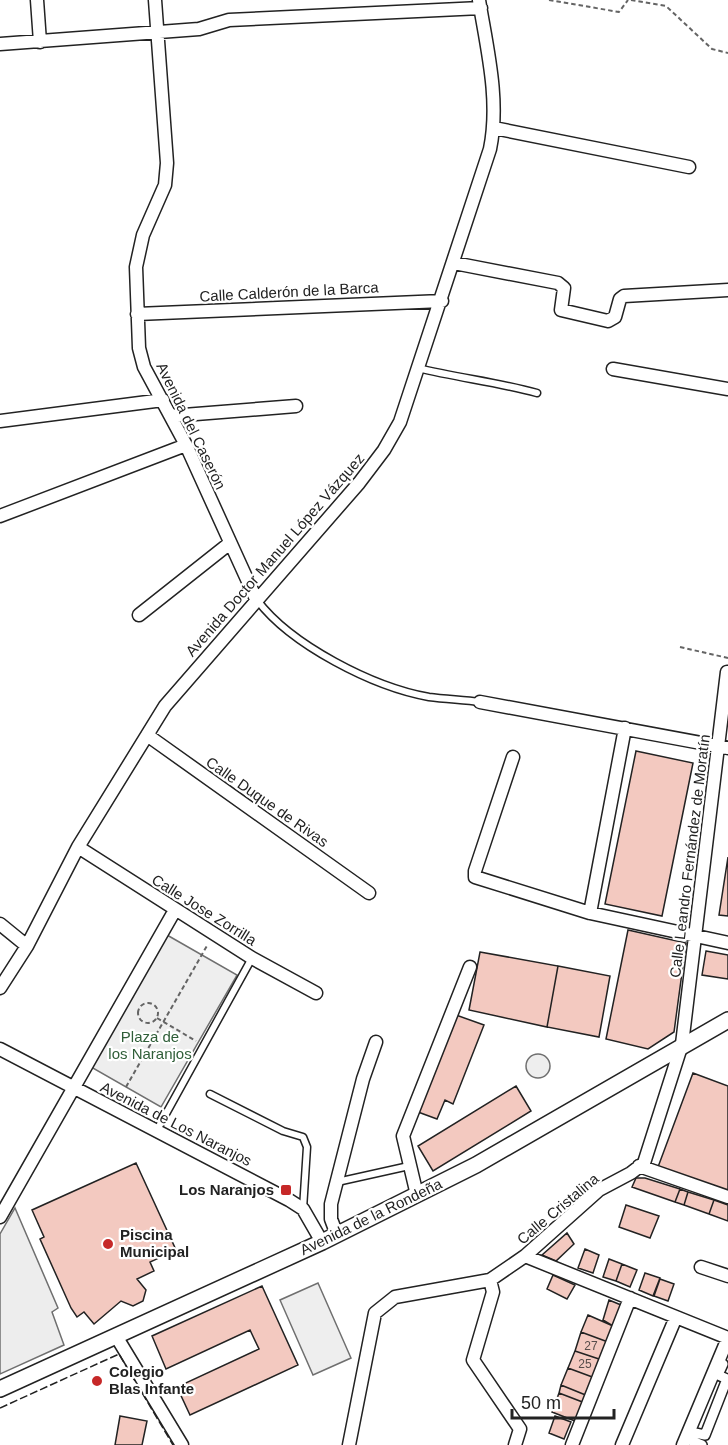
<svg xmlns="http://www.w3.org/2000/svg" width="728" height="1445" font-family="Helvetica,sans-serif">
  <rect width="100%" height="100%" fill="#fff"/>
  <path fill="#eee" stroke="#6f6f6f" stroke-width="1.5" d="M167,935l70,40 -76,132 -70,-40z
    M526 1066a12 12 0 1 1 24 0a12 12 0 1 1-24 0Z
    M318,1283l33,75 -38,17 -33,-75z"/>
  <path fill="#ededed" stroke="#6f6f6f" stroke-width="1.5" d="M15,1208l43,100 -6,4 12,33 -64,29v-140z"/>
  <path fill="#f3c9c0" stroke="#222" stroke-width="1.5" d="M636,751l57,12 -31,153 -57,-12z
    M728,857v59l-9,-1z
    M628,930l58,13 -12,89 -26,17 -42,-10z
    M706,951l22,4v24l-26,-4z
    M480,952l78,14 -11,61 -78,-17z
    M558,966l52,10 -11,61 -52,-10z
    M456,1015l28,10 -31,79 -8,-4 -8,19 -19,-7z
    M693,1073l35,13v106l-70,-25z
    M516,1086l15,25 -98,60 -15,-25z
    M136,1163l40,87 -26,12 4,9 -17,8 9,11 -3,11 -10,5 -12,-5 -27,23 -10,-12 -7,5 -6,-9 -31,-69 4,-2 -12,-27z
    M636,1178h9l35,11 -5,13 -43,-15z
    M680,1189l8,3 -4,13 -9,-3z
    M688,1192l26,8 -5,14 -25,-9z
    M714,1200l14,5v16l-19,-7z
    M626,1205l33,11 -9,22 -31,-11z
    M567,1233l7,11 -18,17 -14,-6z
    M585,1249l14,6 -6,18 -15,-5z
    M609,1259l13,5 -6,17 -13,-4z
    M622,1264l15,6 -7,17 -14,-6z
    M645,1273l15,5 -7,18 -14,-6z
    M553,1275l22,10 -8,14 -20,-10z
    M660,1279l14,5 -6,17 -14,-5z
    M262,1286l36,79 -108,50 -13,-28 82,-38 -9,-19 -84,39 -14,-33z
    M609,1300l12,5 -8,21 -10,-6z
    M588,1315l25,11 -5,16 -27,-10z
    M581,1332l27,10 -6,18 -27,-9z
    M575,1351l27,9 -7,18 -27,-10z
    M568,1368l27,10 -7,18 -27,-11z
    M561,1385l27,11 -3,7 -26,-10z
    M559,1393l26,10 -10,18 -23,-9z
    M120,1416l27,5 -5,24h-27z
    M555,1416l16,6 -7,17 -15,-6z"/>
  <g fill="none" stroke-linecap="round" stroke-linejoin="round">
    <defs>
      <path id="service" d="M418,368c40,10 79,14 119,25
        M257,600c34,45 116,87 172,97 16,2 34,3 51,5
        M210,1094l73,37 20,6 4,10 -4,62
        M157,1130l95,-172
        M337,1182l72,-16"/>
      <path id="pedestrian" d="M702,1445l-10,-4 3,-8 10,2 22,-56 -9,-4 5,-11"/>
      <path id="minor" d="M37,0l3,42
        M155,0l12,163 -2,22 -22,50 -7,32 3,81 5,19 42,78 70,154
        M0,44l199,-15 30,-9 252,-12
        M494,128l195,39
        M454,263l104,20 6,5 -3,22 47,11 7,-4 5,-18 4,-3 104,-6
        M137,314l305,-13
        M613,369l115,20
        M171,416l125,-10
        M0,421l163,-21
        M0,516l186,-71
        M139,615l91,-72
        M480,702l248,46
        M147,735l222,158
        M513,757l-38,114v6l115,36 138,30
        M78,847l174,111 64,35
        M590,913l35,-185
        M0,924l27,22
        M0,988l27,-42 51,-99 87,-141 194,-223 25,-33 16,-28 90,-273c10,-49 -3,-100 -11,-149
        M0,1049l289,151 14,9 19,33
        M639,1166l89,31
        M417,1195l-14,-59 67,-169
        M0,1217l175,-307
        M337,1235l-6,-16v-15l32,-125 13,-37
        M525,1256l203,82
        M701,1267l27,9
        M490,1280l3,12 -20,68 47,69 -5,16
        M116,1336l66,109
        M349,1445l26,-132 20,-16 95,-17 35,-24 74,-66 32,-17 13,-10 38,-119 45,-372
        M572,1445l58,-147
        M622,1445l54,-128
        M683,1445l45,-107"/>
      <path id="tertiary" d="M0,1389l322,-147 154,-77 252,-145"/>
    </defs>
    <use href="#service" stroke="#222" stroke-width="9"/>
    <use href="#pedestrian" stroke="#222" stroke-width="12"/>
    <use href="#minor" stroke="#222" stroke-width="15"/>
    <use href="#tertiary" stroke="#222" stroke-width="18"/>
    <path stroke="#646464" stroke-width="2" stroke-dasharray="4.5 3" stroke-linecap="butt" d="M549,0l70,12 9,-12
      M631,0l35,6 46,43 16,4
      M680,647l48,11
      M138 1013a10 10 0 1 1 20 0a10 10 0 1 1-20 0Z
      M157,1018l39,23
      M126,1087l82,-143"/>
    <use href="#service" stroke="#fff" stroke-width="6"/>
    <use href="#pedestrian" stroke="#fff" stroke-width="9"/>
    <use href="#minor" stroke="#fff" stroke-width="12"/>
    <use href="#tertiary" stroke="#fff" stroke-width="15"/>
    <path stroke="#222" stroke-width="1.5" stroke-dasharray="8 3" stroke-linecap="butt" d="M0,1408l119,-54 54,91"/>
  </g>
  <g fill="#c62828" stroke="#fff" stroke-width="2">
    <rect x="280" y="1184" width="12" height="12" rx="3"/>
    <circle cx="108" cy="1244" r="6"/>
    <circle cx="97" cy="1381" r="6"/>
  </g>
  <g text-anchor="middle" stroke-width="4.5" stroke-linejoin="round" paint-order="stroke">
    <g font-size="12" fill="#564c4a">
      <text x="591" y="1350">27</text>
      <text x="585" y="1368">25</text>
    </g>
    <g font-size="15" fill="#222" stroke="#fff">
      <text transform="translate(289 292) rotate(-3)" y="5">Calle Calderón de la Barca</text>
      <text transform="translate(191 426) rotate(64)" y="5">Avenida del Caserón</text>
      <text transform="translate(275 555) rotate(-49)" y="5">Avenida Doctor Manuel López Vázquez</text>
      <text transform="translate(267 802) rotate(35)" y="5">Calle Duque de Rivas</text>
      <text transform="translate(690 856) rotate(-83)" y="5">Calle Leandro Fernández de Moratín</text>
      <text transform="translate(204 910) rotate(32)" y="5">Calle Jose Zorrilla</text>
      <text transform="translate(176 1124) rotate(27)" y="5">Avenida de Los Naranjos</text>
      <text transform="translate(558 1209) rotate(-40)" y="5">Calle Cristalina</text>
      <text transform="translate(371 1217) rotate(-26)" y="5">Avenida de la Rondeña</text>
    </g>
    <g font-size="15" fill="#2f5e38" stroke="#fff">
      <text x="150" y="1042">Plaza de<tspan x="150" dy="17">los Naranjos</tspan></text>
    </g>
    <g font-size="15" font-weight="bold" fill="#222" stroke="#fff" text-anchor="start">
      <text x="274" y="1195" text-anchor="end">Los Naranjos</text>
      <text x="120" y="1240">Piscina<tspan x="120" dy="17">Municipal</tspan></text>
      <text x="109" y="1377">Colegio<tspan x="109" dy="17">Blas Infante</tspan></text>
    </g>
  </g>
  <path d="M512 1409v9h102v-9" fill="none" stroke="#222222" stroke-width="3"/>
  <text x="521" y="1409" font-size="18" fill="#222222" stroke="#ffffff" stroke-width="4.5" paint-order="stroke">50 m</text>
</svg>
